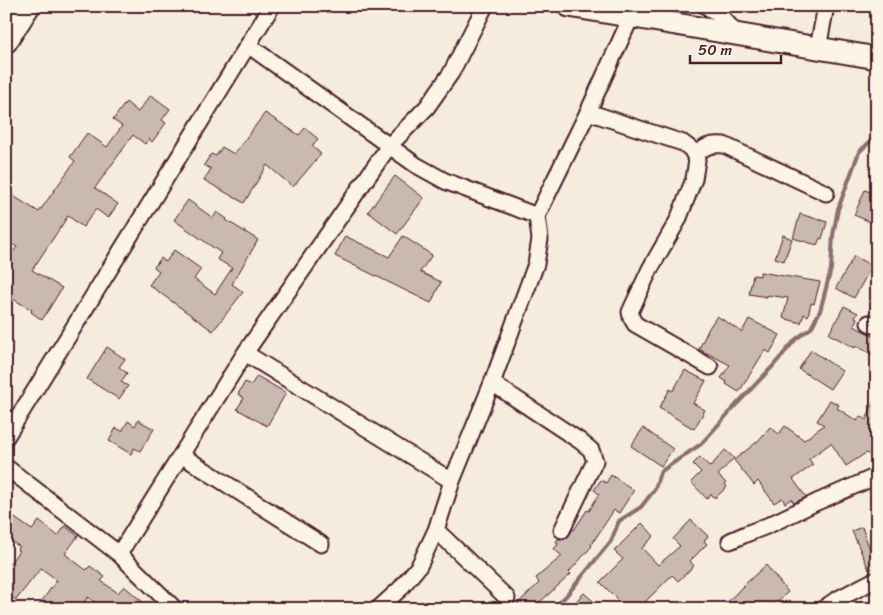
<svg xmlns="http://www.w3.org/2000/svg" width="883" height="615" font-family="Sriracha,sans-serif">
  <rect width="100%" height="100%" fill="#f5ecde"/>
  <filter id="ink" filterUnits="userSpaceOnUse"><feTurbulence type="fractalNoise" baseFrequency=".02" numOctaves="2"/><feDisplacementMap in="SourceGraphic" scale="10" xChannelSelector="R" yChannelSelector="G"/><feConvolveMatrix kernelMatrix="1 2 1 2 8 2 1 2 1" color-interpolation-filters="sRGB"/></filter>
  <g filter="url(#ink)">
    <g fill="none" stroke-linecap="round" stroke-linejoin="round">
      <path stroke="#8c6e70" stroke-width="4" d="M553,609l13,-13 45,-55 8,-20 22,-14 14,-18 5,-17 41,-28 35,-39 37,-39 23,-27 15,-11 9,-17 11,-42 2,-34 5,-26 21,-57 18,-17"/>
    </g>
    <path fill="#cab9b1" stroke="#4a1f2b" d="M151,95l19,14 -8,11 4,3 -14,19 -3,-3 -4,5 -12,-9 -38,53 23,16 -10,14 -12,-9 -13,18 -15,-11 -36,54 30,18 -20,32 -11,-8 1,-2 -26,-15v-35l11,-13 -11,-7v-39l4,-7 29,18 36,-51 -5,-4 17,-24 20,14 15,-21 -9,-6 13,-18 12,10z
      M265,113l34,22 6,-7 13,11 -6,7 9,8 -28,33 -26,-22 -23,38 -40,-23 7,-11 -7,-4 7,-11 5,2 6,-9 12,7z
      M395,176l29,22 -27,36 -29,-22z
      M865,190l12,5v18l-4,10 -19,-8z
      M188,200l25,18 4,-6 10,7 -1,1 32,20 -26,44 11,8 -30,39 -64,-46 10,-14 -5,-4 7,-9 5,4 8,-12 27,19 -7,10 21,15 17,-26 -15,-9 4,-6 -47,-33z
      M800,214l27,8 -5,17 -2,-1 -3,7 -24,-7z
      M783,235l9,4 -8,22 -9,-3z
      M345,236l44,21 14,-21 29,19 -12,17 21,10 -10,21 -96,-47z
      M854,256l18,10 -18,32 -18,-10z
      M760,272l60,10 -6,22 -3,-1 -3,13 -4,-2 -3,9 -18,-5 5,-20 -21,-3v2l-18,-3 4,-19 7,1z
      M844,306l14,7 -3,4 2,1 -3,8 23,12v19l-21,-11 -1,2 -26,-14z
      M717,316l25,16 7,-13 31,16 -10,18 -5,-3 -26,42 -13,-8 1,-2 -6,-4 9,-13 -31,-16 10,-21z
      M107,347l18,12 -6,8 8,6 -6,9 7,4 -9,13 -32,-20z
      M811,350l31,21 -12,18 -31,-20z
      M685,370l21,11 -13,22 12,7 -11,19 -35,-21 11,-19 3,2z
      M257,376l29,17 -19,33 -30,-17 7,-11 -6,-4 7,-12 6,3z
      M877,395v64l-11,-6 -20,13 -15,-23 -22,16 4,6 -20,14 13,18 -12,6 -3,-4 -6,4 -3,-5 -8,5 -16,-22 -4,4 -20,-25 24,-19 12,-14 9,7 6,-8 19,14 20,-15 -7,-4 13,-21 9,5 -2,3 20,13 3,-5 6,4z
      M138,420l16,9 -14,22 -6,-3 -3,6 -22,-13 7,-13 6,3 6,-10 7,5z
      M643,428l30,21 -12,17 -30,-20z
      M725,450l9,8 -16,17 8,8 -1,1 2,3 -12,11 -4,-4 -4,5 -16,-17 10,-10 -8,-8 7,-7 10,10z
      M611,475l23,15 -15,23 -5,-3 -23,35 1,1 -23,26 2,2 -31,28 6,7h-34l27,-26 -3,-5 26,-22 -8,-7 4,-5 -2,-3 2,-2h4l5,-1 3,-4 3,-5 1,1 13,-20 2,1 10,-17 -5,-4 7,-10 5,3z
      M6,512l26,18 7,-9 19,15 7,-10 13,10 -13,18 21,16 4,-4 15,11 -4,4 17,12 6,-7 27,23h-47l-16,-12 -8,12h-44l21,-29 -16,-12 -25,32 -10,-8v-24l13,-17 -2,-1 3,-3 -14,-9z
      M691,520l17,16 -4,5 3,3 -17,17 4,5 -16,15 -6,-6 -34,34h-11l-27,-27 23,-23 -9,-8 28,-28 12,13 -12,12 16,17 22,-19 -7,-7z
      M862,527l14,40 -7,3 -17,-39z
      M766,565l22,27 -16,14 -2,-1 -4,4h-45l22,-23z
      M584,593l9,8 -5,6 1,2h-21z"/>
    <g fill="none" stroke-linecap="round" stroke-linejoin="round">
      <defs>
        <path id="street" d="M706,6c14,8 20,15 30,28
          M248,45l168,120 29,16 92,35
          M818,48l8,-42
          M588,112l95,31 8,6 6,11 -3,19 -16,41 -28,49 -20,43 1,5 4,7 75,43
          M695,155c11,-9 14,-11 29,-10l102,48
          M869,323l8,3
          M245,353l207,128
          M492,383l88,58 11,9 4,11 -33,69
          M6,437l266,-431
          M181,455l140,89
          M6,467l113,87 56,55
          M436,530l71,68
          M730,541l16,-7 23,-9 48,-23 60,-26
          M119,554l126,-201 144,-207 38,-39 24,-34 34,-67
          M378,609l22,-20 19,-23 17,-36 16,-49 40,-98 44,-119 4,-25 -3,-23 51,-104 43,-95
          M823,609l13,-9 37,-19 4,-1"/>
        <path id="secondary" d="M569,6c102,18 205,35 308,52
          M6,42l23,-36"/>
      </defs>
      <use href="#street" stroke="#4a1f2b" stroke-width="19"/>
      <use href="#secondary" stroke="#4a1f2b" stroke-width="25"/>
      <use href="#street" stroke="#fcf5e5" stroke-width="15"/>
      <use href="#secondary" stroke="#fcf5e5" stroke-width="21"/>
    </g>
  </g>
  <rect width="883" height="615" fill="none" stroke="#fcf5e5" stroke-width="25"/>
  <rect x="12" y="12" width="858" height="590" fill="none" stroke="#4a1f2b" stroke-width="2" filter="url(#ink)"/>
  <path d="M690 55v8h91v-8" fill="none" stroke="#4a1f2b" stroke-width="2.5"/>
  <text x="698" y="55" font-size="15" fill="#4a1f2b" stroke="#fcf5e5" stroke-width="4" paint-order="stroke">50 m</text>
</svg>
